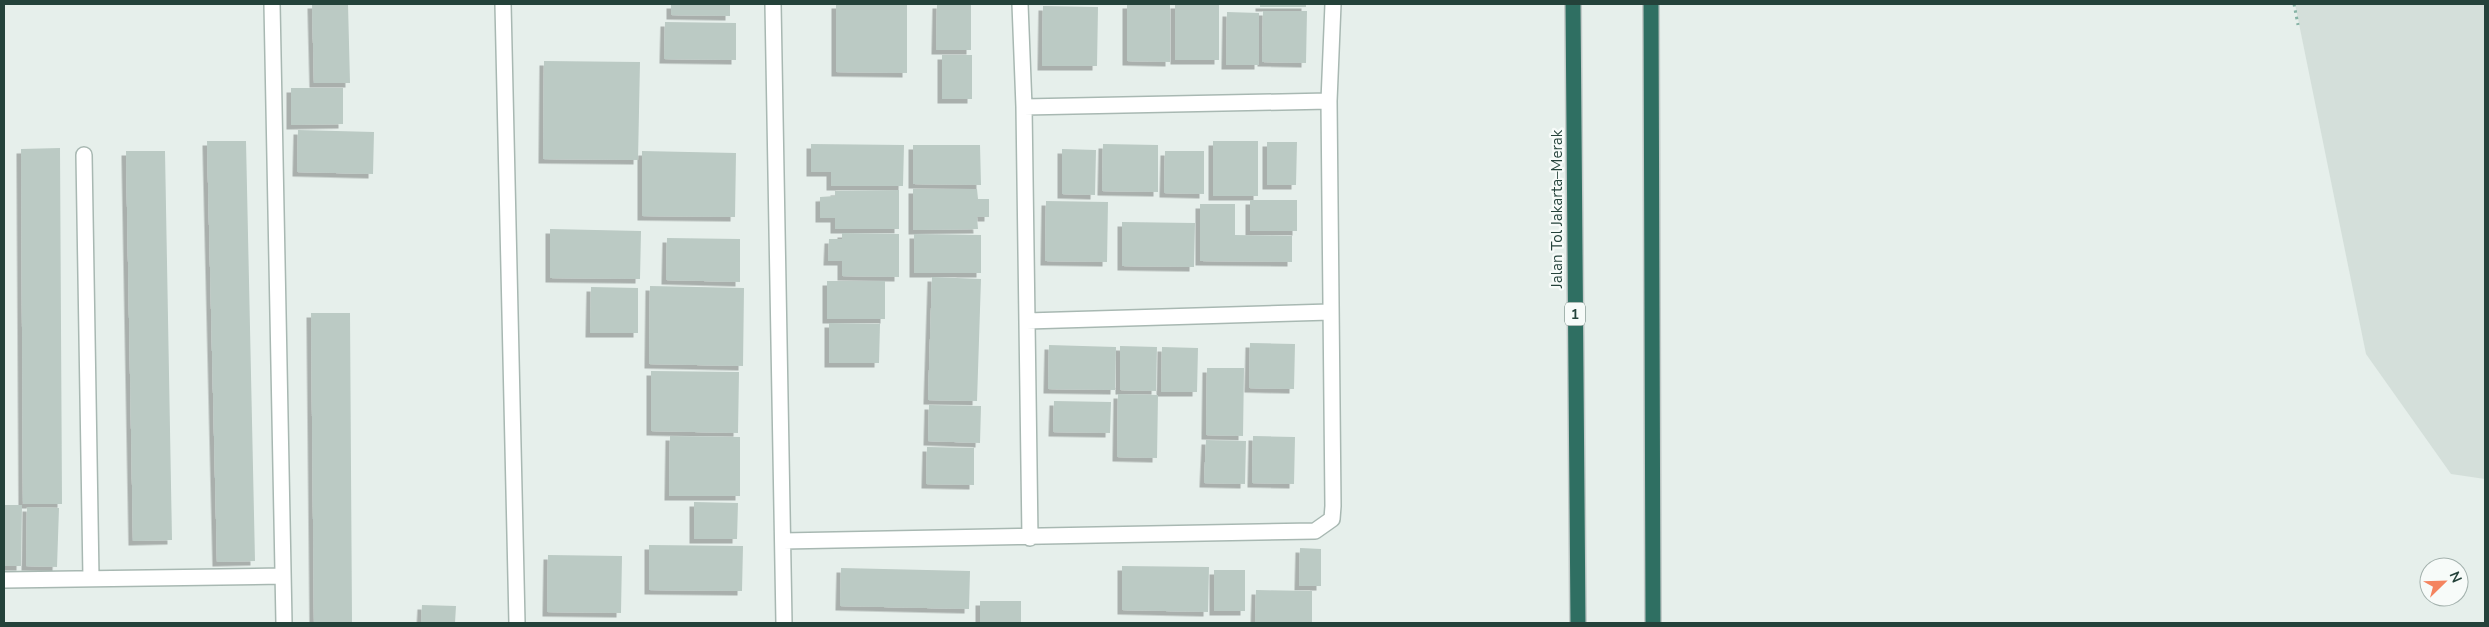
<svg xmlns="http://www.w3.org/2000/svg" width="2489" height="627" font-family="'Nunito Sans',sans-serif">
  <defs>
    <filter id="shadow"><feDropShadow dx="-4.5" dy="4.5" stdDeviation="0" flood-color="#0004"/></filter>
  </defs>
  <rect width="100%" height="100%" fill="#e6efeb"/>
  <path fill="#d4dfda" d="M2295,4h190v475l-34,-5 -85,-120z"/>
  <path fill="#bbcac4" filter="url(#shadow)" d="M312,4h36l2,79h-36z
    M671,4h59v12l-59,-1z
    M836,4h71v69l-71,-1z
    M937,4h34v46h-35z
    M1127,4h43v58l-43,-1z
    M1175,4h44v56h-44z
    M1260,4h46v3h-46z
    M1043,6l55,1 -1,59h-55z
    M1263,11h44l-1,52 -44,-1z
    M1227,12l32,1v52h-33z
    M665,22l71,1v37l-72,-1z
    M942,55h30v44h-30z
    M544,61l96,1 -2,98 -95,-1z
    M291,88h52v36l-52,1z
    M298,130l76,2 -1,42 -76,-2z
    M207,141h39l9,420 -38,1z
    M1213,141h45v55h-45z
    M1267,142h30l-1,43h-29z
    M811,144l93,1 -1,41h-72v-14h-20z
    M1103,144l55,1v47l-56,-1z
    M913,145h67l1,40 -68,-1z
    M60,148l2,356h-39l-2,-355z
    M1062,149l34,1 -1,45 -33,-1z
    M126,151h39l7,389 -39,1z
    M642,151l94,2 -1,64 -93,-1z
    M1165,151h39v43l-40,-1z
    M913,189h64l1,10h11v18h-12l1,12 -65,1z
    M899,190v39h-64v-11h-15v-21l15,-1v-5z
    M1250,200h47v31h-47z
    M1046,201l62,1 -1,60 -62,-1z
    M1200,204h35v31l57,1v26l-92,-1z
    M1122,222l73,1 -1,44 -72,-1z
    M550,229l91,2 -1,48 -90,-1z
    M842,233l57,1v43l-57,-1v-15h-14l1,-22h13z
    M914,234l67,1v38h-67z
    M667,238l73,1v43l-74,-2z
    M932,277l49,2 -4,122 -49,-1z
    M827,281h58v38h-58z
    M650,286l94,2 -1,78 -94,-2z
    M591,287l47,1v45h-48z
    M311,313h39l2,310h-38z
    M829,323l51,1 -1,39h-50z
    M1250,343l45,1 -1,45 -45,-1z
    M1049,345l67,2 -1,43 -67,-1z
    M1120,346l37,1 -1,44 -36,-1z
    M1162,347l36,1 -1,44h-36z
    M1207,368h37l-1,68 -37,-1z
    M651,371l88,1 -1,61 -87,-2z
    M1118,394l40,1 -1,63 -40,-1z
    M1054,401l57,1 -1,31 -57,-1z
    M929,405l52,1 -1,37 -52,-2z
    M670,436l70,1v59h-71z
    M1253,436l42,1 -1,47 -42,-1z
    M1206,440l40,1 -1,43 -41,-1z
    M927,447l47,1v37l-48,-1z
    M694,502l44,1 -1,36h-43z
    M4,505h18l-1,61h-17z
    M27,507l32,1 -2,59 -31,-1z
    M649,545l94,1 -1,45 -93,-1z
    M1300,548l21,1v37h-22z
    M548,555l74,1 -1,57 -74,-1z
    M1122,566l87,1 -1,45 -86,-2z
    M841,568l129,3 -1,38 -129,-3z
    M1214,570h31v41h-31z
    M1256,590l56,1v32h-57z
    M980,601h41v22h-41z
    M422,605l34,1 -1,17h-34z"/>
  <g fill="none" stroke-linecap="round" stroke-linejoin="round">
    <defs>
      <path id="minor" d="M272,4l12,619
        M503,4l14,619
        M773,4l11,619
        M1020,4l4,103 6,431
        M1024,107l305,-6 4,-97
        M84,155l7,423
        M1027,321l303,-9
        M783,541l532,-10 17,-12 1,-13 -4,-405
        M4,580l279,-4"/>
      <path id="motorway" d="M1573,4l5,619
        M1651,4l2,619"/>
    </defs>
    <use href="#minor" stroke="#a8b8b2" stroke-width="18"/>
    <use href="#motorway" stroke="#c2cac8" stroke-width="18"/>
    <path stroke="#86b3a5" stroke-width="3" stroke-dasharray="2.5 4" stroke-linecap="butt" d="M2294,4l4,21"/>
    <use href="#minor" stroke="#fff" stroke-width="15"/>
    <use href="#motorway" stroke="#2f6f62" stroke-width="15"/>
  </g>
  <g text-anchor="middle" stroke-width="4.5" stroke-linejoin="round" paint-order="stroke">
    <rect fill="#f7fbf9" stroke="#637a73" stroke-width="1" x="1565" y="302.5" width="20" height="23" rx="4"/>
    <g font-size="14" font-weight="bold" fill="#24423a">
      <text x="1575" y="319">1</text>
    </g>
    <g font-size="15" fill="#24423a" stroke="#f7fbf9">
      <text transform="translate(1557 209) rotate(-90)" y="5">Jalan Tol Jakarta–Merak</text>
    </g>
  </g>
  <rect width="2489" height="627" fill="none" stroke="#24423a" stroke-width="10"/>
  <g transform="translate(2444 582) rotate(67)"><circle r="24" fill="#f7fbf9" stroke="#a3b1ad"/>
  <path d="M0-4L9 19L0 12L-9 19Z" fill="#f4845f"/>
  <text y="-8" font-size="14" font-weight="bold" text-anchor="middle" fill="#24423a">N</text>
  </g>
</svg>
